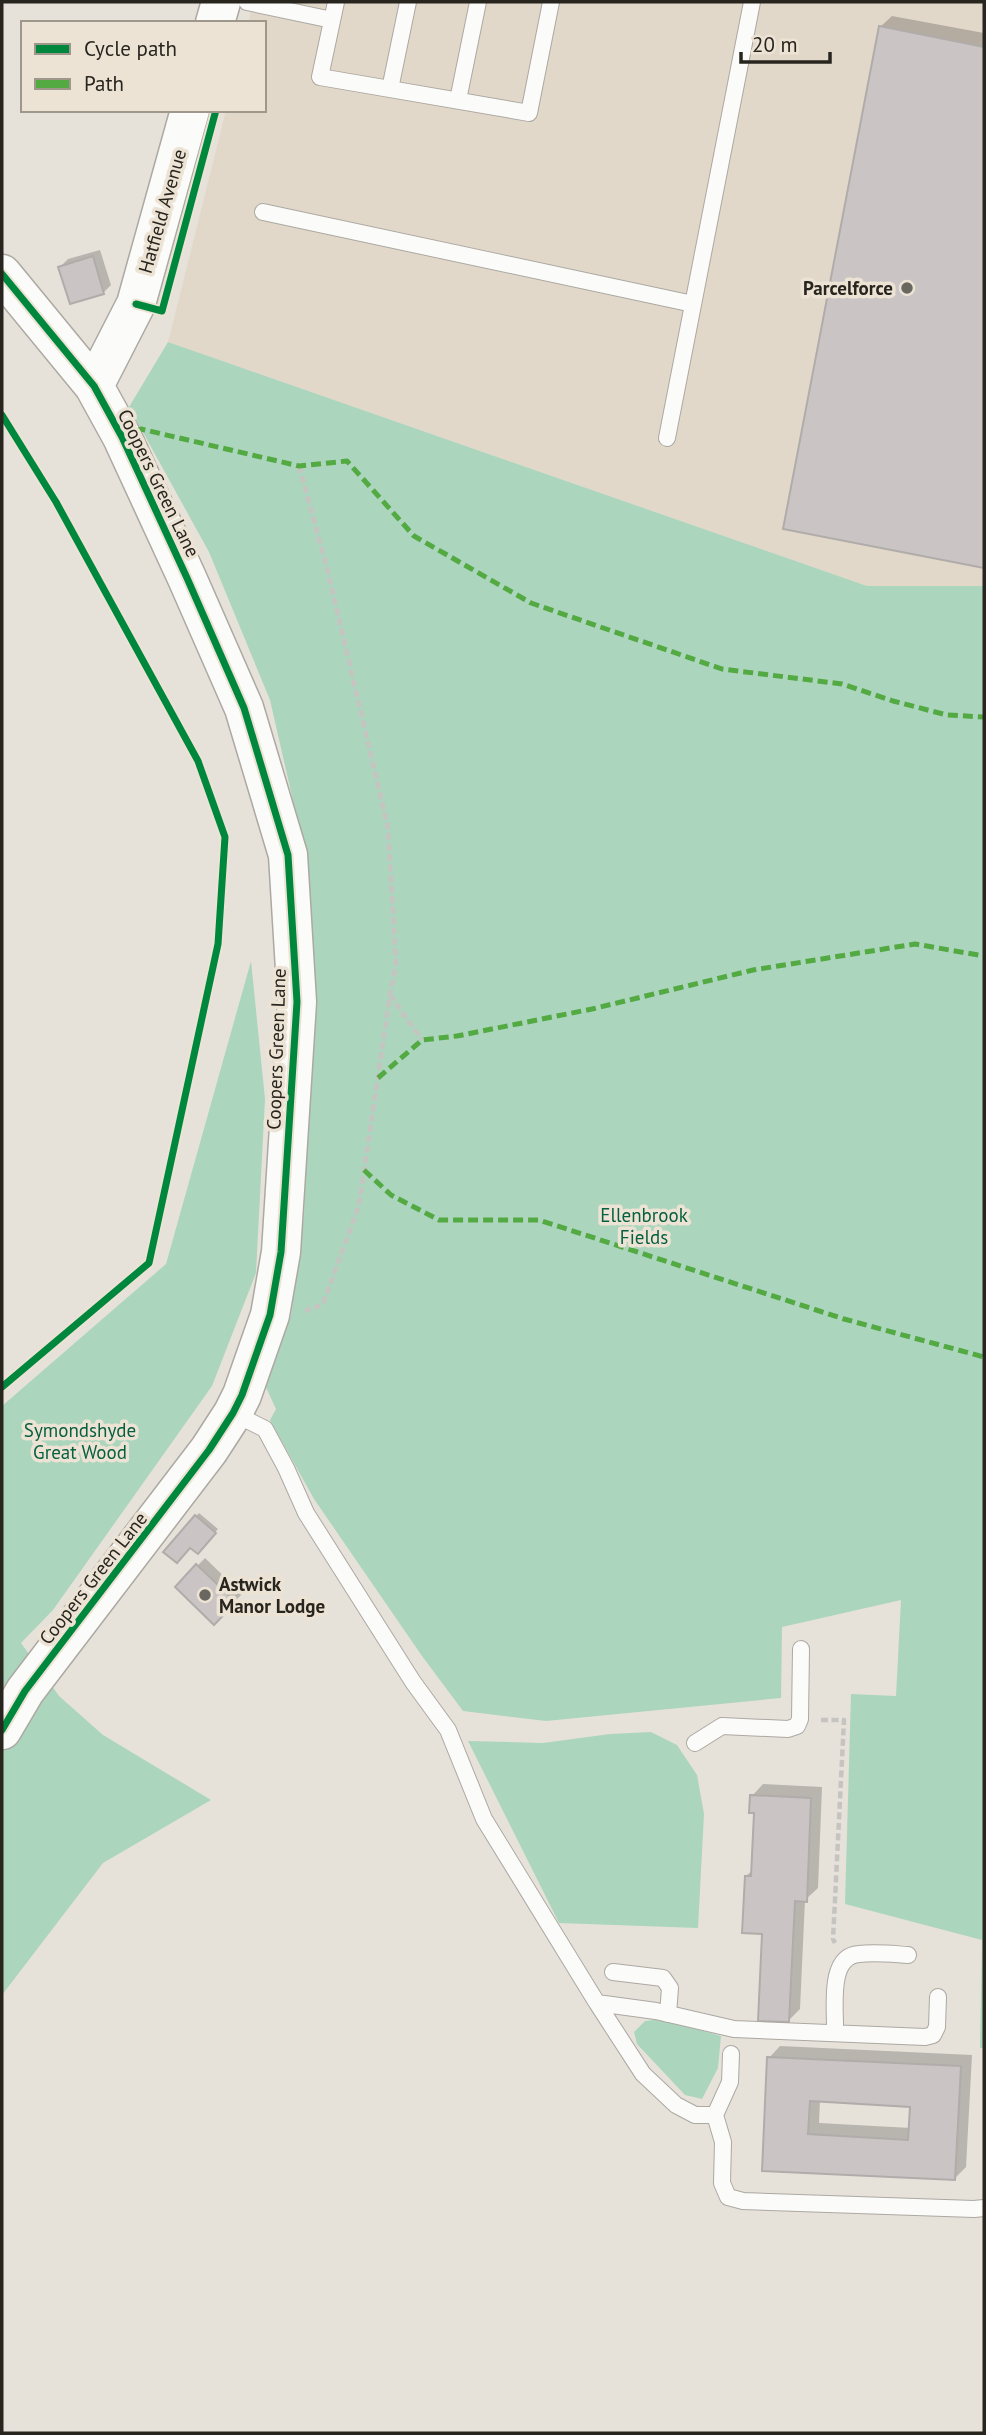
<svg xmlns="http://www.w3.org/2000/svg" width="986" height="2435" font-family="'PT Sans',sans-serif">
  <rect width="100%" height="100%" fill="#e6e2da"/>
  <path fill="#e2d8ca" d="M253,2h731v585l-117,-1 -699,-244 58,-232h38v-87h-16z"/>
  <path fill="#acd5bd" d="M168,342l699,244h117v1462h-4l2,-108 -137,-36 6,-210 45,2 5,-96 -119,27 -1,71 -235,23 -83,-10 -41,-55 -108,-157 -44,-79 6,-11 -12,-26 27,-68 13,-100 8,-183 -7,-179 -35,-153 -61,-148 -80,-145z
    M251,961l14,138 -9,174 -44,113 -159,224 -32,33 38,53 44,39 108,65 -108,63 -101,132v-589l164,-142z
    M651,1732l26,13 20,30 7,39 -6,114 -139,-5 -91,-182 75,2 67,-9z
    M661,2019l60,17 -3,32 -16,31 -17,-4 -48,-51 -3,-12 11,-11z"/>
  <path fill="#0003" fill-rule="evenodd" d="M892,16l92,17v533l-199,-38 95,-501z
    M100,250l11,35 -8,8 -43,-26 8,-8z
    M199,1513l19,16 -20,23 -8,-6 -24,5z
    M205,1558l37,36 -28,29 -37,-36z
    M763,1784l59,3 -4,101 -13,12 -5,109 -11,11 -43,-144 7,-6 2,-58 -3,-16z
    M780,2046l192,9 -6,112 -11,11 -192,-9 6,-111zM820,2100l92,5 -1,23 -92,-5z"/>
  <path fill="#cac5c4" stroke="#b0acaa" stroke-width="2" fill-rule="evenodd" d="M879,26l105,21v521l-201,-39z
    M93,256l11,38 -34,10 -12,-37z
    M195,1515l21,18 -18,21 -8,-6 -13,15 -14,-11z
    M196,1564l40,38 -22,23 -39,-38z
    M750,1795l61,3 -4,104 -12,-1 -6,121 -31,-1 4,-87 -20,-1 3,-57h6l3,-63h-5z
    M767,2057l194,9 -6,114 -193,-9zM810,2101l100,6 -2,33 -100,-6z"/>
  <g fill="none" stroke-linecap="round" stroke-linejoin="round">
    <defs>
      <path id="service" d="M247,2l85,18
        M336,2l-16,75 209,36 22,-111
        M390,89l18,-87
        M458,100l20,-98
        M263,212l430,92
        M667,438l85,-436
        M233,1413l32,16 21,39 20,45 107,169 35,48 36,89 113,184 46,71 33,31 19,10h20l15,-33 1,-28
        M695,1743l27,-17 66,3 9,-3 3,-7 1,-70
        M613,1972l50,6 7,10 -2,26
        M597,2003l59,8 78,18 191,8 8,-2 4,-8 1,-30
        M835,2033c1,-23 -8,-77 24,-79 16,-2 33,0 49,1
        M715,2115l8,27 -1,41 6,14 15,4 231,8 10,-1"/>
      <path id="tertiary" d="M215,23l6,-21
        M2,274l92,112 28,51 65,141 57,130 44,147 9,147 -16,250 -11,63 -28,80 -9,18 -24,37 -184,241 -23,39
        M94,386l42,-82 54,-194"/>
    </defs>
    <use href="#service" stroke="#aca8a2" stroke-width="18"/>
    <use href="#tertiary" stroke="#aca8a2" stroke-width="41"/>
    <path stroke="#c6c4c1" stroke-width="4.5" stroke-dasharray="7 3.5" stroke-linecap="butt" d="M299,466l28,102 61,260 8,136 -6,31 -31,210 -36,99 -18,7
      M390,995l32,45
      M821,1720h23l-11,219 2,4"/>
    <use href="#service" stroke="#fbfbf9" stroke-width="16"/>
    <use href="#tertiary" stroke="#fbfbf9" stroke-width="38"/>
    <path stroke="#53aa43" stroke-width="5" stroke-dasharray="10 5" stroke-linecap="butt" d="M122,437l19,-8 158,37 48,-5 67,75 117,67 191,66 120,15 51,17 54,14 37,2
      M378,1078l44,-38 35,-4 135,-27 161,-39 162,-26 69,12
      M364,1170l27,25 48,25h100l305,99 140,38"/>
    <defs>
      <path id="cycleway" d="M2,274l92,112 28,51 65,141 57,130 44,147 9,147 -16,250 -11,63 -28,80 -9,18 -24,37 -184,241 -23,39
        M136,304l26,7 54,-201
        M2,415l54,87 142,259 27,76 -7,107 -69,319 -147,124"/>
    </defs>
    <use href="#cycleway" stroke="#ece3d4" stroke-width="11"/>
    <use href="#cycleway" stroke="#00873e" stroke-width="7"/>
  </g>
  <g fill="#6a6760" stroke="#ece3d4" stroke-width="2.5">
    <circle cx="907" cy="288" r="7"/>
    <circle cx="205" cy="1595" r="7"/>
  </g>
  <g text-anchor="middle" stroke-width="7" stroke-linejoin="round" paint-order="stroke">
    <g font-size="19" fill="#28251f" stroke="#ece3d4">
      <text transform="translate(162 211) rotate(-74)" y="7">Hatfield Avenue</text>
      <text transform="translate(159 483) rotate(64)" y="7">Coopers Green Lane</text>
      <text transform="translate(276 1049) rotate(-88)" y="7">Coopers Green Lane</text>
      <text transform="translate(93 1578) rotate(-52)" y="7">Coopers Green Lane</text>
    </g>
    <g font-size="19" font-weight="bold" fill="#28251f" stroke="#ece3d4" text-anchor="end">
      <text x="893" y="295">Parcelforce</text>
      <text x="219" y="1591" text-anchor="start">Astwick<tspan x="219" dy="22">Manor Lodge</tspan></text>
    </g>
    <g font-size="19" fill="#065f40" stroke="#ece3d4">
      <text x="644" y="1222">Ellenbrook<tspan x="644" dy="22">Fields</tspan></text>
      <text x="80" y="1437">Symondshyde<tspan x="80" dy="22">Great Wood</tspan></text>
    </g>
  </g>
  <rect width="986" height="2435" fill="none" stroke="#28251f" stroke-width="7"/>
  <rect x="21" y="21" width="245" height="91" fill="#ece3d4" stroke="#9e978c" stroke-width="2"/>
  <rect x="35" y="44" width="35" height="10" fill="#00873e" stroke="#9e978c" stroke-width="2"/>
  <text x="84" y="56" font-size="21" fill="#28251f">Cycle path</text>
  <rect x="35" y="79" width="35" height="10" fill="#53aa43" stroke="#9e978c" stroke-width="2"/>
  <text x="84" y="91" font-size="21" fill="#28251f">Path</text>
  <path d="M741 52v10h89v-10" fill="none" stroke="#28251f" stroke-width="3.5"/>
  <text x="752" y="52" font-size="21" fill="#28251f" stroke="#ece3d4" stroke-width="5" paint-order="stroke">20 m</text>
</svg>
